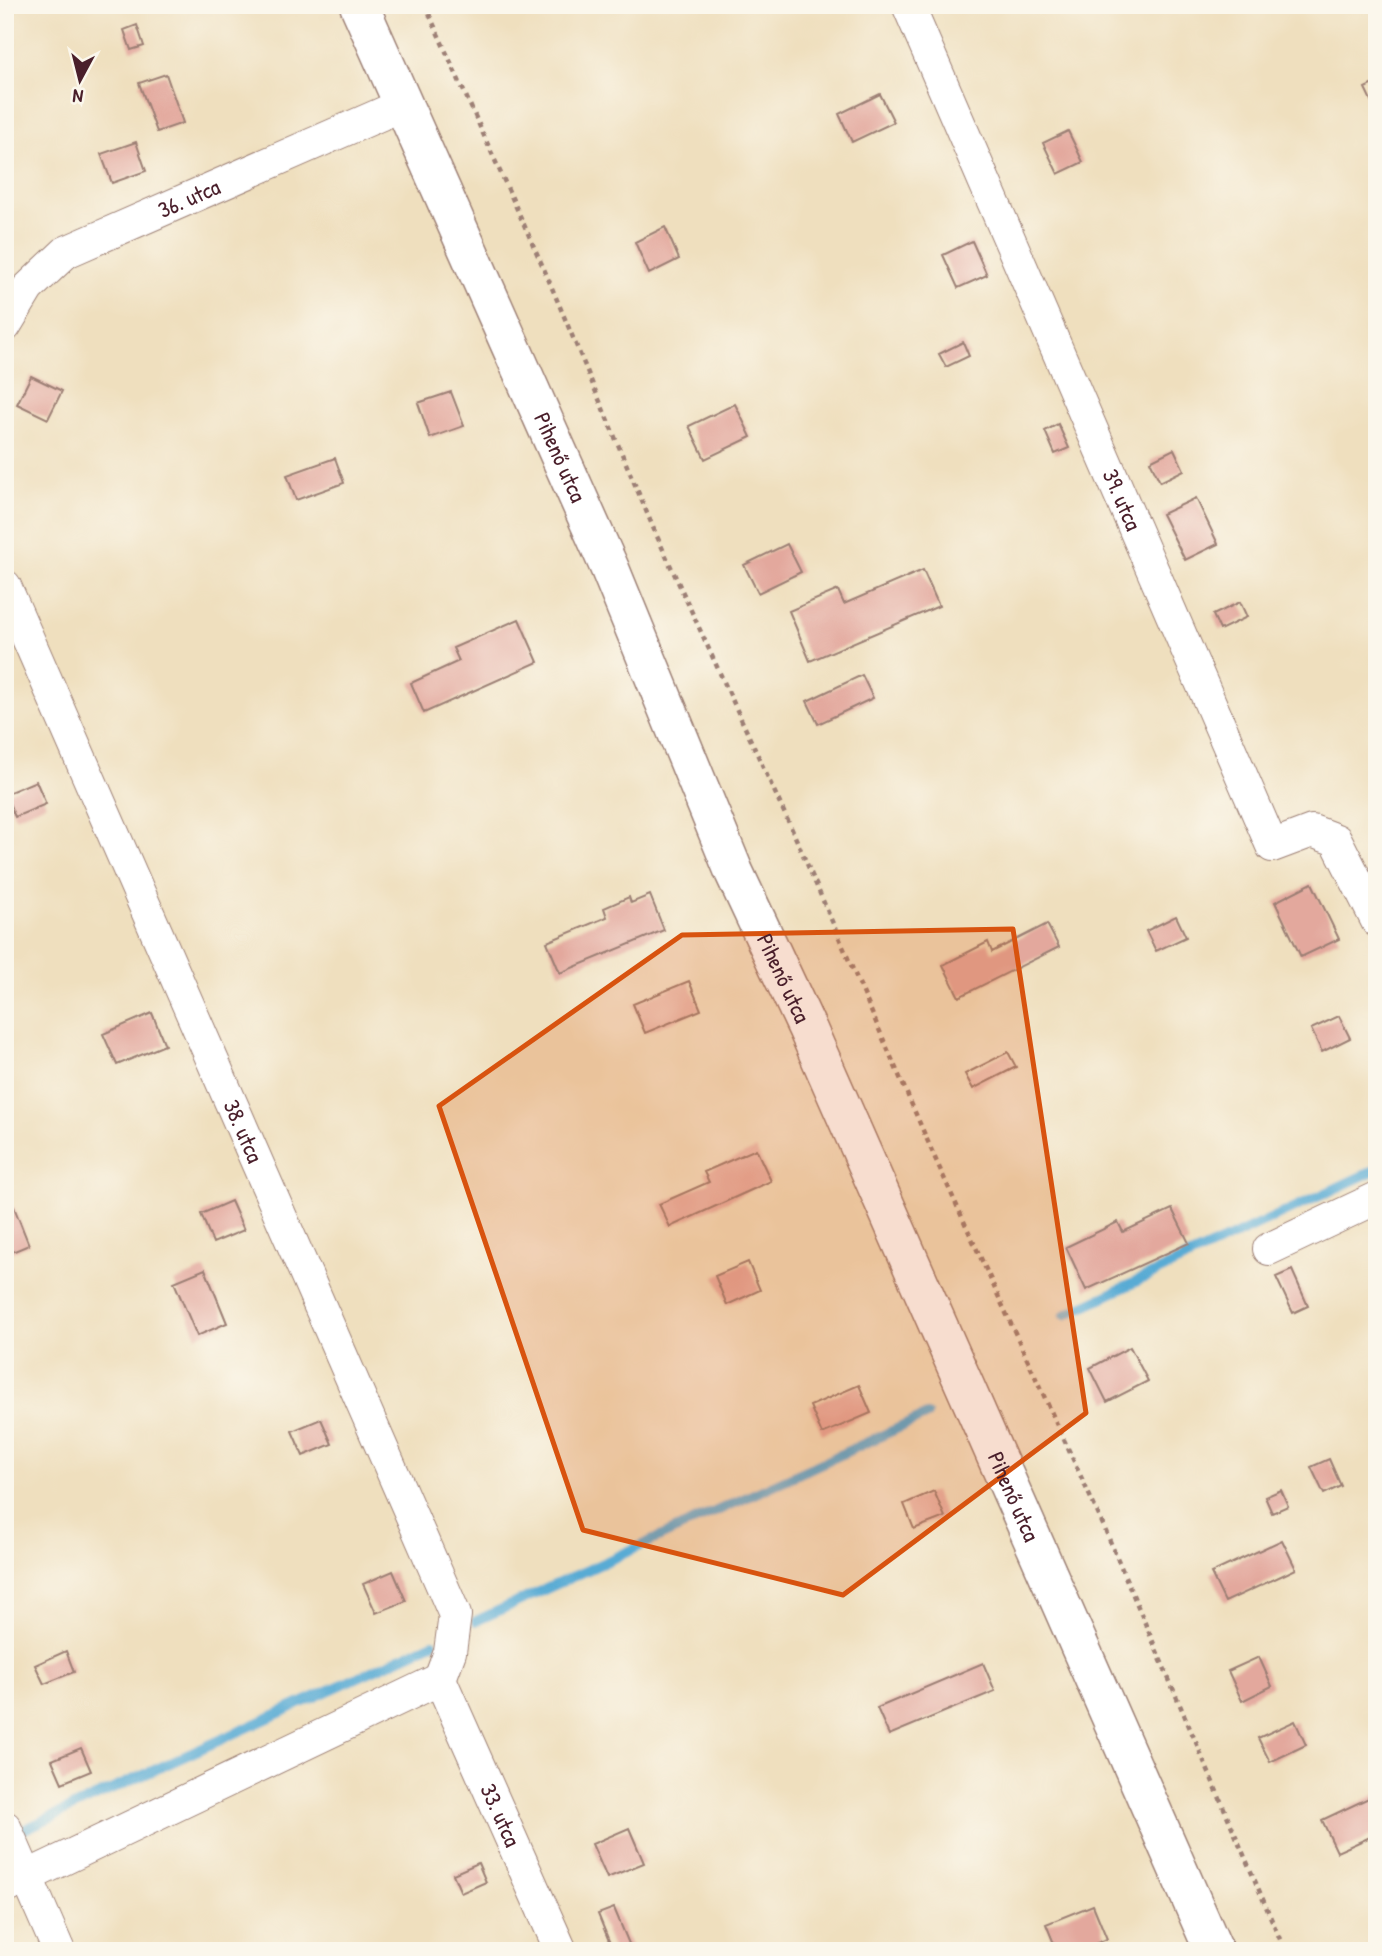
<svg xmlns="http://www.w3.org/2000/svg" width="1382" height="1956" font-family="'Patrick Hand',sans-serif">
  <rect width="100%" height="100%" fill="#fbf7ec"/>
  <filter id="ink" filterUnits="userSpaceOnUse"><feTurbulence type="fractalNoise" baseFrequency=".0143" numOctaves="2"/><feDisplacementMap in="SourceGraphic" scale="14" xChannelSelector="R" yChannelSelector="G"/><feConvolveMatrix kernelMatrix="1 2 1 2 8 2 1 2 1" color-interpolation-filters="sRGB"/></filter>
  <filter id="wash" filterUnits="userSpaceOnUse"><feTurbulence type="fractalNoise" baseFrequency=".00686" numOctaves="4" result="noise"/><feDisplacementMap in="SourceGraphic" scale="28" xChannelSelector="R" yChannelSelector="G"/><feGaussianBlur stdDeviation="1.57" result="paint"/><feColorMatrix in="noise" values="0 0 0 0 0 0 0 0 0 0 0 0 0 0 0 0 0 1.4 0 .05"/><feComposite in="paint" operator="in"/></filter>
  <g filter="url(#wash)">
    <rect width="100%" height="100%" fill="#efdfbe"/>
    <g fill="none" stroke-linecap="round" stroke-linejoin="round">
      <path stroke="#59abd4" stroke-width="10" d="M1065,1315l312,-146
        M476,1621l451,-206
        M25,1829l408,-186"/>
    </g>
    <g id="blocks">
      <path fill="#e3a89d" d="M137,25l7,21 -13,4 -7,-20z
        M166,74l17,49 -26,9 -18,-49z
        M1377,82v31l-12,-25z
        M880,94l14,28 -42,20 -13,-28z
        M1068,131l15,31 -25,12 -15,-31z
        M136,142l10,29 -34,12 -11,-29z
        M665,227l14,32 -30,15 -14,-32z
        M972,241l15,34 -29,13 -15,-33z
        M963,342l6,14 -23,11 -7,-13z
        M31,376l31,15 -14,28 -31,-15z
        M451,392l13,34 -34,12 -12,-35z
        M735,404l16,33 -46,22 -16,-33z
        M1058,424l11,24 -14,6 -10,-23z
        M1174,449l10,21 -24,12 -10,-21z
        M335,458l9,25 -48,17 -9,-25z
        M1196,498l22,46 -33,16 -23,-46z
        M787,544l14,28 -43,21 -14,-28z
        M923,570l16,36 -129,55 -21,-50 49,-21 6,14z
        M1240,602l7,15 -27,13 -7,-15z
        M519,619l19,43 -114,51 -13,-30 48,-22 -6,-13z
        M862,675l11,23 -55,26 -11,-23z
        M36,781l10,23 -31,13 -10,-23z
        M1312,883l27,56 -38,18 -26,-55z
        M650,895l14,35 -104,43 -13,-31 60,-25 -3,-9 25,-11 2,6z
        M1176,916l10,21 -30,14 -10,-20z
        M1047,924l12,23 -100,50 -16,-32 45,-23 4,10z
        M689,981l12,29 -56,23 -12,-29z
        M152,1013l13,32 -48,20 -14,-31z
        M1339,1016l11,22 -28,14 -11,-23z
        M1008,1052l8,15 -43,22 -8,-15z
        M756,1149l15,32 -101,46 -11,-23 50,-22 -5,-10z
        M231,1201l13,29 -31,13 -12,-29z
        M14,1207l15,38 -24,10v-44z
        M1172,1209l17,34 -103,47 -20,-43 52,-25 5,10z
        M748,1262l12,28 -33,15 -12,-29z
        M205,1269l22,54 -30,13 -23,-54z
        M1292,1270l16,36 -15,7 -17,-36z
        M1130,1347l18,34 -41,21 -17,-34z
        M859,1385l12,28 -49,21 -12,-28z
        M321,1419l11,25 -29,12 -11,-25z
        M1329,1459l12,27 -17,8 -13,-27z
        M1281,1490l7,16 -16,7 -7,-16z
        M934,1491l11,26 -31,12 -10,-25z
        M1282,1540l14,29 -71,33 -14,-29z
        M393,1571l13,30 -30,12 -13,-29z
        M66,1651l8,21 -30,12 -9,-19z
        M1259,1657l13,29 -30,15 -14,-30z
        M983,1663l12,28 -106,44 -12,-27z
        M1295,1721l11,24 -36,17 -12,-24z
        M81,1748l10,23 -29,12 -10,-23z
        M1377,1794v40l-40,18 -15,-32z
        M629,1828l15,35 -37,15 -15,-34z
        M478,1863l8,19 -25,11 -8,-19z
        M1093,1905l14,34 -29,12h-21l-11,-27z
        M614,1908l18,43h-19l-15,-37z"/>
    </g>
  </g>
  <g filter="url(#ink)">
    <use href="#blocks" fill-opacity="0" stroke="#9c7f74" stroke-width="2"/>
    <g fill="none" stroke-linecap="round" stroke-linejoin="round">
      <defs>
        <g id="street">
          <path id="s1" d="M908,5l364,841 40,-15 24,9 41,81"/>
          <path id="s2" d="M5,326l23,-38 38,-36 336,-147"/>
          <path id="s3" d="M5,586l450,1029 -5,37 -10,27"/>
          <path d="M1269,1249l108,-51"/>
          <path id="s4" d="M440,1679l121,272"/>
          <path d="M5,1827l54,124"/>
          <path d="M5,1887l435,-208"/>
        </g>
        <g id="secondary">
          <path id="s5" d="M359,5l251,564 124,303 74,158 406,921"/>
        </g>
      </defs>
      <use href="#street" stroke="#9c7f74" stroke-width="34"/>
      <use href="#secondary" stroke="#9c7f74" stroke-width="41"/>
      <path stroke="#9c7f74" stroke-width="4.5" stroke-dasharray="5 5" stroke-linecap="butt" d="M425,5l119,264 111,263 139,302 141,324 169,369 181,424"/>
      <use href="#street" stroke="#fff" stroke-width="32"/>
      <use href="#secondary" stroke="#fff" stroke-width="38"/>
    </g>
  </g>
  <path fill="#d8530f" fill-opacity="0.2" stroke="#d8530f" stroke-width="5" stroke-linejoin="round" d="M1013,929l73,484 -243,182 -260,-65 -144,-424 243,-171z"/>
  <g text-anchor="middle" stroke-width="5" stroke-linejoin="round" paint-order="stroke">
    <g font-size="23" fill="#4a1f2b" stroke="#fbf7ec">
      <text dy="8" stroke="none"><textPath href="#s2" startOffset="231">36. utca</textPath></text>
      <text dy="8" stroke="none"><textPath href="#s5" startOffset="495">Pihenő utca</textPath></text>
      <text dy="8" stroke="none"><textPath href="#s1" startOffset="539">39. utca</textPath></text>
      <text dy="8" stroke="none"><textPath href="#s5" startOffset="1062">Pihenő utca</textPath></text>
      <text dy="8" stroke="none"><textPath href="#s3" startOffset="595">38. utca</textPath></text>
      <text dy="8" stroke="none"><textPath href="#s5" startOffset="1629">Pihenő utca</textPath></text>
      <text dy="8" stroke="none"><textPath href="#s4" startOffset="149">33. utca</textPath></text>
    </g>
  </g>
  <rect width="1382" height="1956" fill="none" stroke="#fbf7ec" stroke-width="28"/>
  <g transform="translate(80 80) rotate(187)" stroke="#fbf7ec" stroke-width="5" paint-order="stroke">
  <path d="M0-5L12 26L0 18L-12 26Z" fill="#4a1f2b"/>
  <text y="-10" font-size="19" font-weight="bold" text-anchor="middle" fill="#4a1f2b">N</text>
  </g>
</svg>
